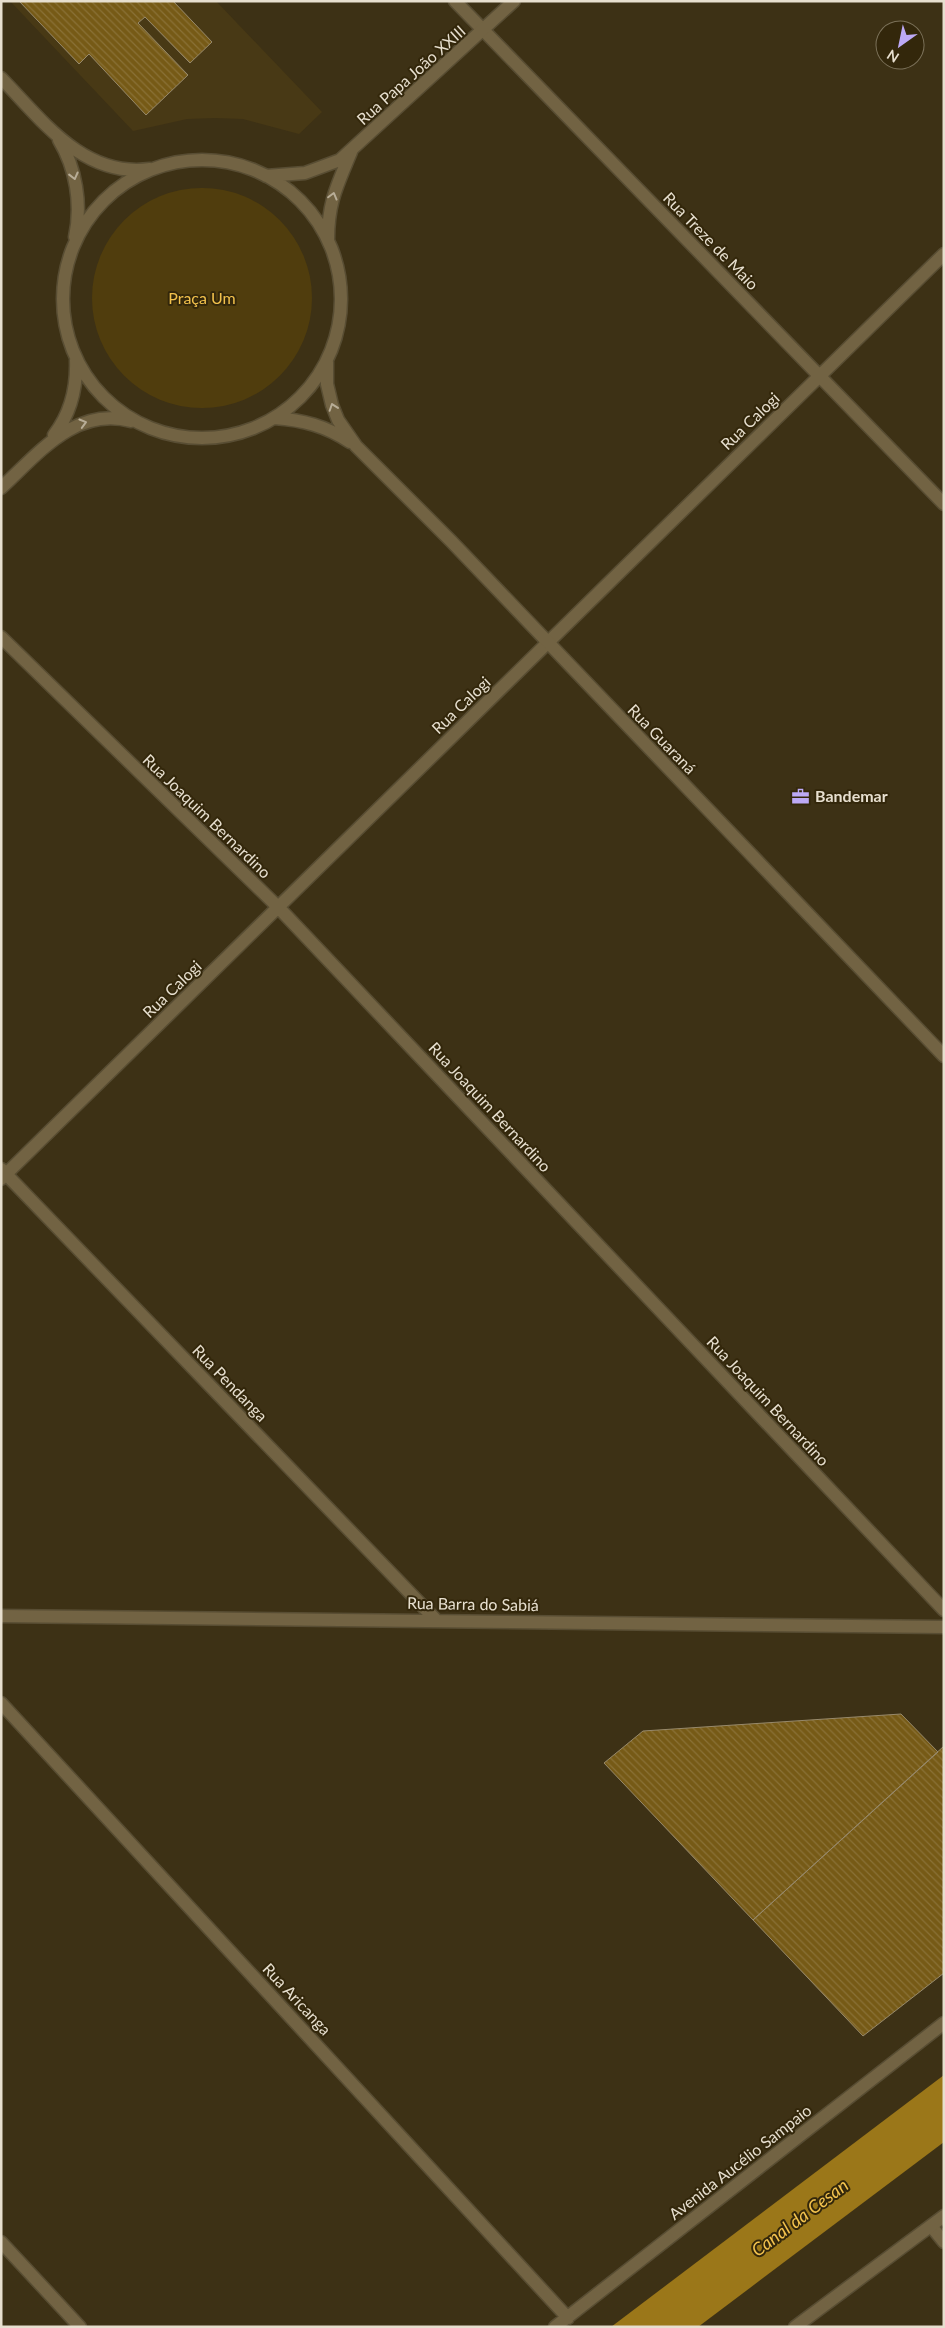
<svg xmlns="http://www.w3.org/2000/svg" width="945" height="2328" font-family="Lato,sans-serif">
  <defs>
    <pattern id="building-back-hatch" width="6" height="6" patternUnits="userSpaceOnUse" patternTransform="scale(1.25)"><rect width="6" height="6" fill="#765a16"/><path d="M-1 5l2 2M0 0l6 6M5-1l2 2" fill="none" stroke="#8a7137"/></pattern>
  </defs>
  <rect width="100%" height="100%" fill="#3d3115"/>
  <path fill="#483915" d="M10,1h206l106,111 -23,22 -56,-15 -28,-1 -28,1 -54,12z"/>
  <path fill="#503d0d" d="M92 298a110 110 0 1 1 220 0a110 110 0 1 1-220 0Z"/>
  <path fill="#9b7719" d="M944,2075v67l-246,185h-87z"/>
  <path fill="url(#building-back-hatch)" stroke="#97896b" d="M19,1h154l39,41 -22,21 -45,-46 -7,6 50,52 -42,40 -57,-61 -10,10z
    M901,1714l37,38 -185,168 -149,-157 39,-32z
    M944,1746v227l-81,63 -110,-116z"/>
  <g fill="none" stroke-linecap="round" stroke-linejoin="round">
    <defs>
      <path id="service" d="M931,2226l13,16"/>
      <path id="minor" d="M455,1l489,503
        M1,637l277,270 666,703
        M1,1169l435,451
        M1,1179l943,-925
        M1,1616l943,11
        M1,1703l567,615
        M1,2242l79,85
        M555,2327l389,-304
        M795,2327l149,-111"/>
      <path id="tertiary" d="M1,78c41,42 82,100 149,91
        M59,140c17,28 23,64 16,97
        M63 299a139 139 0 1 1 278 0a139 139 0 1 1-278 0Z
        M266,176l39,-3 35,-13 174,-159
        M328,240c0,-38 9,-54 23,-88
        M327,362v22l5,21 6,15 18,26 95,95 493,515
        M274,418c29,2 52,8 76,24
        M54,435c17,-22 23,-47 22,-75
        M1,488c37,-34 74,-82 130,-67"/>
    </defs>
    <use href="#service" stroke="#584d33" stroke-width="15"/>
    <use href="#minor" stroke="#584d33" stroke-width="15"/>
    <use href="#tertiary" stroke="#584d33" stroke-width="15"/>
    <use href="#service" stroke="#726343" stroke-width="12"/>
    <use href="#minor" stroke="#726343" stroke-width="12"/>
    <use href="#tertiary" stroke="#726343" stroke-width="12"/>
  </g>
  <defs><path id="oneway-chevron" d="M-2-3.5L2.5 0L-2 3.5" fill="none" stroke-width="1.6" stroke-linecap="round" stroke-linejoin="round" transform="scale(1.25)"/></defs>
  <g stroke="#b8ad97">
    <use href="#oneway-chevron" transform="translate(74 176) rotate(76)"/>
    <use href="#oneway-chevron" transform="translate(333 196) rotate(-75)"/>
    <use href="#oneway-chevron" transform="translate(333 407) rotate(-109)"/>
    <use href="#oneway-chevron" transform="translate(83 423) rotate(-16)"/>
  </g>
  <defs>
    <symbol id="office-bare" viewBox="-9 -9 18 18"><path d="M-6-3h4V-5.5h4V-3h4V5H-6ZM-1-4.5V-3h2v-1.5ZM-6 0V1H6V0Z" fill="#bda9f5" stroke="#33270b" stroke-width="2.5" paint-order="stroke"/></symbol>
  </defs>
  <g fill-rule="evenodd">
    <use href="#office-bare" x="788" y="784" width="25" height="25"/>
  </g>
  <g text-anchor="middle" stroke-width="4" stroke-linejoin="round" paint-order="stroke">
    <g font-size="16" fill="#e7dfcf" stroke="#33270b">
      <text transform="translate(411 75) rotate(-42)" y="6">Rua Papa João XXIII</text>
      <text transform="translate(711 241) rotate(46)" y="6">Rua Treze de Maio</text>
      <text transform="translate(750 421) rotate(-44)" y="6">Rua Calogi</text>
      <text transform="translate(461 705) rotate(-44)" y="6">Rua Calogi</text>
      <text transform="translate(662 739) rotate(46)" y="6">Rua Guaraná</text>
      <text transform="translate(207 816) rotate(44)" y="6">Rua Joaquim Bernardino</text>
      <text transform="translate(172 989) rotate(-44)" y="6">Rua Calogi</text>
      <text transform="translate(490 1107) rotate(47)" y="6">Rua Joaquim Bernardino</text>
      <text transform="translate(230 1383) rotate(46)" y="6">Rua Pendanga</text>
      <text transform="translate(768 1401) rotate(47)" y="6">Rua Joaquim Bernardino</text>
      <text transform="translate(473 1604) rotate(1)" y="6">Rua Barra do Sabiá</text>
      <text transform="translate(297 1999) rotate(47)" y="6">Rua Aricanga</text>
      <text transform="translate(740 2162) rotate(-38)" y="6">Avenida Aucélio Sampaio</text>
    </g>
    <g font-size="16" fill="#f2c14c" stroke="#33270b">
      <text x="202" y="304">Praça Um</text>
    </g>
    <g font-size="16" font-weight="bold" fill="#e7dfcf" stroke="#33270b" text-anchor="start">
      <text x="815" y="802">Bandemar</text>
    </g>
    <g font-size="18" font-style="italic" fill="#f4c34e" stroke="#33270b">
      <text transform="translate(800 2218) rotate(-37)" y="6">Canal da Cesan</text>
    </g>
  </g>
  <rect width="945" height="2328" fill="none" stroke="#e7dfcf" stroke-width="5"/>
  <g transform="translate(900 45) rotate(213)"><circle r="24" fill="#33270b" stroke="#7b7159"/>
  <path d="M0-4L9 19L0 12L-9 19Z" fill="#bda9f5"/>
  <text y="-8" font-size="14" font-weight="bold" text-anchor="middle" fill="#e7dfcf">N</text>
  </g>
</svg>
